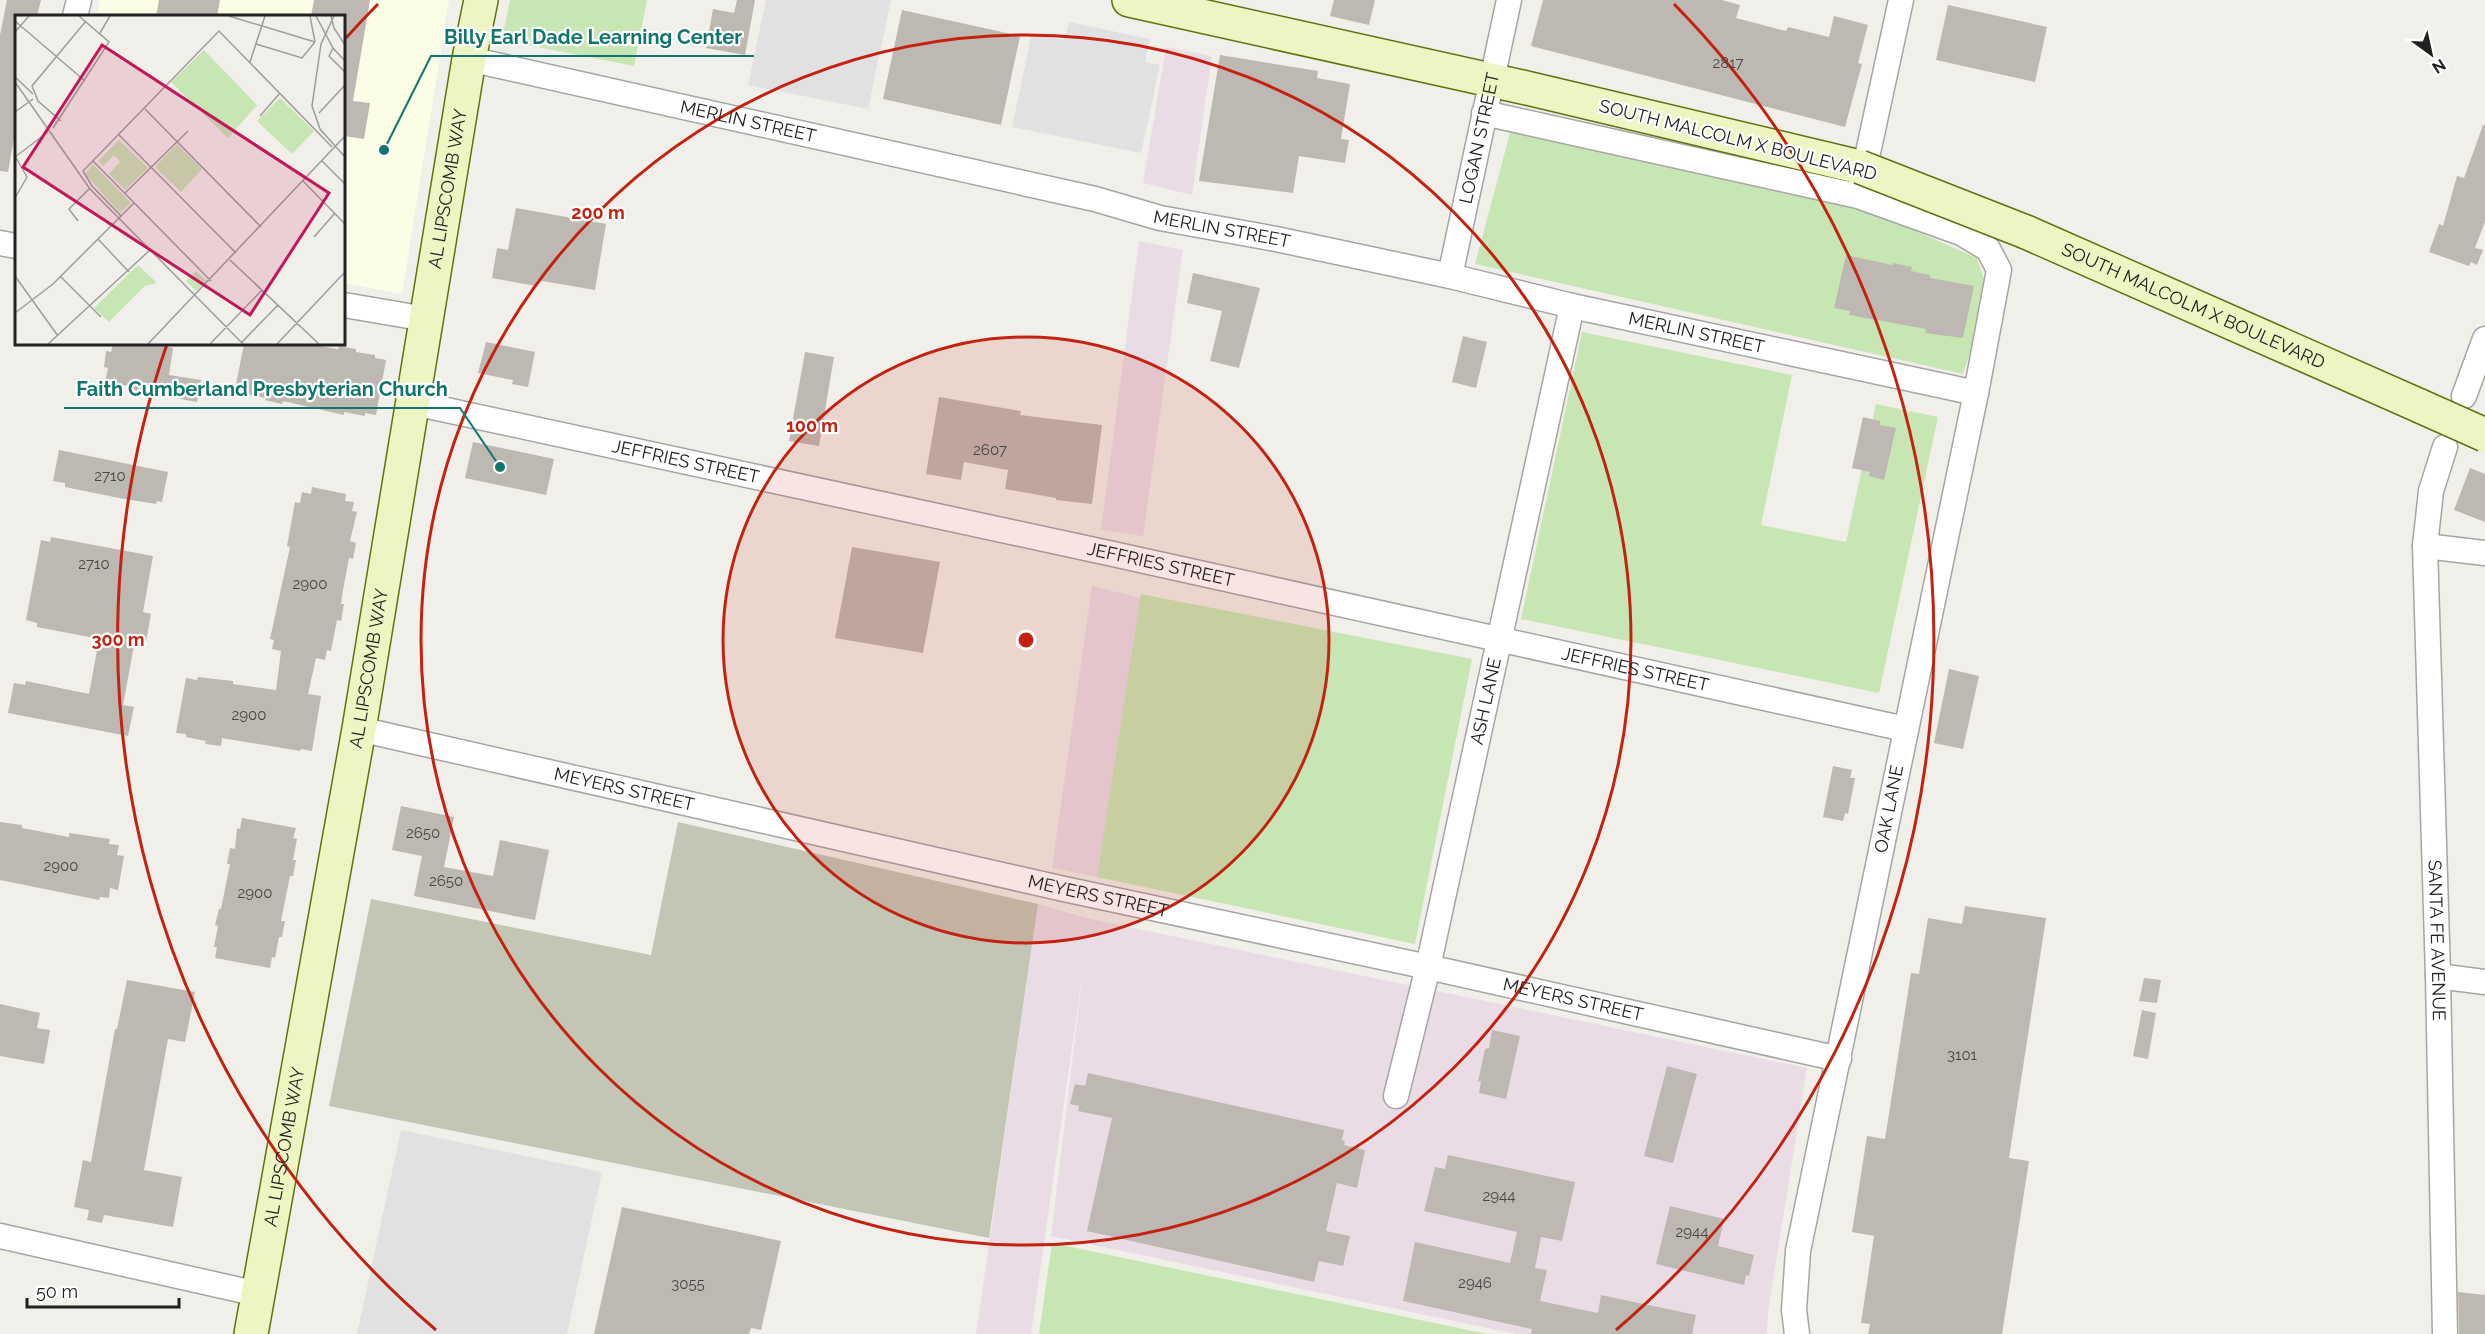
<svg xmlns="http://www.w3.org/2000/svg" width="2485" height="1334" font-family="Raleway,sans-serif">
  <rect width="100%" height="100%" fill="#f1efe9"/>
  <path fill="#e9dce5" d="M1166,47l46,9 -20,139 -49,-12z
    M1139,241l44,9 -40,286 -42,-6z
    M1092,586l49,12 -44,279 -45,-9z
    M1038,904l52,15 717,149 -39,244 -1,22h-251l-465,-98 33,-272 -53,370h-55z"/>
  <path fill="#fbfde6" d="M100,0h349l-47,294 -58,-11v-267h-247z"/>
  <path fill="#c3c5b5" d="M678,822l360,82 -49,334 -660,-132 42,-207 280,56z"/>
  <path fill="#c8e6b4" d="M510,0h137l-13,66 -132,-26z
    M1510,133l320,60 147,65 10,30 -9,42 -15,44 -488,-110z
    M1582,332l210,43 -31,150 85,17 30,-138 62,13 -59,276 -358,-74z
    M1141,594l331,65 -57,285 -318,-67z
    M1052,1243l435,91h-448z"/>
  <path fill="#e1e1e1" d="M766,0h125l-23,109 -120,-24z
    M1069,22l81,17 -5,23 15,3 -19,88 -129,-26 20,-94 32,7z
    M401,1130l201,42 -35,162h-210z"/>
  <path fill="#beb8b2" d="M7,0h34l-4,16h-21v111l-8,45 -8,-1v-136z
    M159,0h61l-3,16h-61z
    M314,0h56l-17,101 17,2 -6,36 -20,-3v-120h-33z
    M737,0h18l-10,55 -39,-7 7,-39 21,4z
    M1334,0h41l-6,25 -39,-9z
    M1543,0h179l18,5 -4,13 50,13 2,-4 41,10 5,-21 34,9 -10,38 4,1 -17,63 -314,-81z
    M1948,5l99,22 -12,55 -99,-22z
    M902,10l118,26 -19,89 -118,-26z
    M1220,55l98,16 -1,7 33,6 -9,55 8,1 -4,23 -46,-7 -6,37 -94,-12z
    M2483,125h2v97l-10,26 8,2 -6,15 -6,-3 -2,4 -40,-14 10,-28 4,2 14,-50 7,2z
    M516,208l90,16 -11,66 -58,-10 -1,6 -44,-8 5,-30 11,2z
    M1846,255l46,10 1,-2 19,4 -1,4 19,4v3l44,8 -11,52 -38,-5 1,-4 -77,-14 1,-4 -16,-3z
    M1193,273l67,15 -21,80 -29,-7 12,-50 -35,-8z
    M1463,336l24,6 -11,46 -24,-6z
    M486,342l49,10 -7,35 -16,-3 1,-4 -35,-7z
    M113,344h52v2l8,2 -4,27 32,5 -4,22 -64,-12v-3l-28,-5 3,-14 -4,-1 2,-16 5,1z
    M244,344h62l32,5 1,-3 17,3v3l19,3v3l11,2 -10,55 -11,-2v3l-21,-4v3l-61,-14 -1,3 -17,-4 1,-2 -21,-4 1,-3 -11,-2z
    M805,352l29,5 -15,89 -30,-5z
    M939,397l82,14 -1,4 82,10 -10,79 -36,-4v-2l-51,-9 3,-19 -44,-8 -3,18 -35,-6z
    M1863,417l17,4v4l16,3 -12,52 -15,-4 1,-4 -18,-4z
    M473,442l81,17 -8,36 -81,-17z
    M59,450l109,22 -6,30 -5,-1 -1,3 -37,-6 -54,-11v-4l-12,-2z
    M2470,468l15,6v48l-31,-12z
    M312,487l34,7 -1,7 9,1 -2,9 5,1 -7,29 6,2 -3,16 -4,-1 -6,32 -2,14h3l-3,17 -4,-1 -6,31 -4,-1 -2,10 -9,-2 -8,36 13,2 -9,55 -11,-2 -1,2 -78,-13 -1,8 -16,-2 1,-3 -20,-4v-3l-10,-1 10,-55 11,2 1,-3 35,4v3l43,6 5,-39 -9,-2 2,-9 -4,-1 20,-92 -3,-1 8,-44 5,1 2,-11 9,2z
    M51,537l102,19 -10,56 8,2 -5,28 -11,-2 -12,65 11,2 -6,29 -120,-23 6,-30 11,2 1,-4 63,13 10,-55 -62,-12v-4l-11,-3 15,-80 9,2z
    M852,547l88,15 -17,91 -88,-15z
    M1949,669l30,7 -16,73 -29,-6z
    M1833,766l19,4 -2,8h5l-7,36 -3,-1 -2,8 -20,-4z
    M401,806l53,11 -10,50 49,9 7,-36 49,10 -14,70 -121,-24 8,-40 -30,-6z
    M242,818l54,10 -3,10 4,1 -4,21h3l-3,16h-3l-9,45h4l-3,16h-3l-4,21 -3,-1 -2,11 -55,-10 2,-11h-3l4,-21 -3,-1 4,-16h2l9,-45h-3l3,-16 5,1 2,-21 3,1z
    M0,822l22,3v3l47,9v-4l41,6 -1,5 10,1 -2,10 7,1 -6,34 -8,-2 -1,10 -9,-1 -1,3 -99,-20z
    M1965,906l81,12 -37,240 20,3 -27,173h-134l2,-10 -9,-1 13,-87 -22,-4 15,-96 18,3 26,-166 8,1 9,-56 34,6z
    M2144,978l17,2 -4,23 -18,-2z
    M127,980l68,12 -10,50 -17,-3 -24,131 38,7 -9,50 -69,-12 -2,8 -15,-3 2,-10 -15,-3 9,-47 8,2 24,-133h2z
    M0,1004l40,9 -3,15 13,2 -6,34 -44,-8z
    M2142,1010l14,3 -8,46 -15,-3z
    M1492,1030l28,6 -14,63 -27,-6 2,-12 -3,1 7,-33 4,-1z
    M1667,1066l30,8 -24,89 -29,-7z
    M1088,1073l256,57 -2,10 3,1 -1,4 21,5 -8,38 -20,-5 -11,48 24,5 -7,30 -24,-5 -5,21 -227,-51 25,-113 -34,-7 1,-5 -9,-2 5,-20 10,2z
    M1448,1155l127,27 -13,59 -21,-4 -6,31 12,2 -7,31 58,12 3,-18 95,20 -4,19h-161l1,-5 -129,-28 12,-59 95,21 7,-31 -93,-21 11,-44 10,2z
    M1670,1206l54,13 -6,27 36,9 -5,21 -3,-1 -2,10 -88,-21z
    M622,1207l159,34 -20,89 -10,-2 -2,6h-155z
    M2458,1292l27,3v39h-26z"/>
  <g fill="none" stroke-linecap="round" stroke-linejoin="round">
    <defs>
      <g id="street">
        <path d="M75,16l4,-16"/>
        <path id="s1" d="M469,59l626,140 65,19 116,21 174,37 122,30 404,87"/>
        <path d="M1484,113l374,83 103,37 27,16 11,21 -23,123 -178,858 -4,59 3,24"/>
        <path d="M1861,185l40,-185"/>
        <path d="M0,243l16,3"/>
        <path id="s2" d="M1450,276l59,-276"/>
        <path d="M344,305l82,14"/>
        <path d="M2464,396l21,-57"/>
        <path id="s3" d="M414,403l699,151 792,175"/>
        <path id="s4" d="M2445,447l-14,44 -6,55 13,430 7,358"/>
        <path d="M2425,546l60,7"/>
        <path id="s5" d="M359,729l705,160 364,78 411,92"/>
        <path d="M2438,976l47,6"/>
        <path id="s6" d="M1396,1096l32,-129 144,-661"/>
        <path d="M0,1236l258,58"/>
      </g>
      <g id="secondary">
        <path d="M1129,0l402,89 329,78"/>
        <path id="s7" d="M2026,232l394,174"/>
        <path id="s8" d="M251,1334l108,-605 110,-670 12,-59"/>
      </g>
    </defs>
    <use href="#street" stroke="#a5a5a5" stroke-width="27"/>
    <use href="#secondary" stroke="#5e730e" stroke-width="36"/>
    <use href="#street" stroke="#fff" stroke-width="24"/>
    <use href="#secondary" stroke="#eef5c3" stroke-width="33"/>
    <defs>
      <path id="secondary-bridge" d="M1860,167l166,65
        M2420,406l65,29"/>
    </defs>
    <use href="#secondary-bridge" stroke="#5e730e" stroke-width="36" stroke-linecap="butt"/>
    <use href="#secondary-bridge" stroke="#eef5c3" stroke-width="33"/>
  </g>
  <circle cx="1026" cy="640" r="303" fill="#c32210" fill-opacity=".12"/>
  <g fill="none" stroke="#c32210" stroke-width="3">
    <circle cx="1026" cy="640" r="303"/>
    <circle cx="1026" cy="640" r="605"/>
    <path d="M436 1330A908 908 0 0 1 167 344M346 38A908 908 0 0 1 378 4M1674 4A908 908 0 0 1 1616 1330"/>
  </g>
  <g text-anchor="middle" stroke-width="4.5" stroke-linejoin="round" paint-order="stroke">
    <g font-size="15" fill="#484745">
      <text x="1728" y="68">2817</text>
      <text x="990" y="455">2607</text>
      <text x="110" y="481">2710</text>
      <text x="94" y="569">2710</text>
      <text x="310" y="589">2900</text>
      <text x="249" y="720">2900</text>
      <text x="423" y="838">2650</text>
      <text x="61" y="871">2900</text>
      <text x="446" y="886">2650</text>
      <text x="255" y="898">2900</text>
      <text x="1962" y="1060">3101</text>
      <text x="1499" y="1201">2944</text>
      <text x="1692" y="1237">2944</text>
      <text x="1475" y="1288">2946</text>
      <text x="688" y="1289">3055</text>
    </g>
    <g font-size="18" fill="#212121" stroke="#fff">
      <text dy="6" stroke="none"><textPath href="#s1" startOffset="286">MERLIN STREET</textPath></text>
      <text dy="6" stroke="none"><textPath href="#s2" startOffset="141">LOGAN STREET</textPath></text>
      <text transform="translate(1738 140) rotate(14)" y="6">SOUTH MALCOLM X BOULEVARD</text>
      <text dy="6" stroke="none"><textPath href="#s8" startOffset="1162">AL LIPSCOMB WAY</textPath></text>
      <text dy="6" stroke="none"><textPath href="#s1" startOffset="772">MERLIN STREET</textPath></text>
      <text dy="6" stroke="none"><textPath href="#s7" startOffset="183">SOUTH MALCOLM X BOULEVARD</textPath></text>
      <text dy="6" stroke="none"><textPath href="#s1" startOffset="1258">MERLIN STREET</textPath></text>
      <text dy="6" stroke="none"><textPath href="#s3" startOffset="278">JEFFRIES STREET</textPath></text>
      <text dy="6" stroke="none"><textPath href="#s3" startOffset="764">JEFFRIES STREET</textPath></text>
      <text dy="6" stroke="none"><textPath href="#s8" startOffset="676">AL LIPSCOMB WAY</textPath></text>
      <text dy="6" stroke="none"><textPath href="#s3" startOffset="1250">JEFFRIES STREET</textPath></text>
      <text dy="6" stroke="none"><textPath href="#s6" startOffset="405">ASH LANE</textPath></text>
      <text dy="6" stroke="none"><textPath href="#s5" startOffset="272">MEYERS STREET</textPath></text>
      <text transform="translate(1889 809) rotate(-79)" y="6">OAK LANE</text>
      <text dy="6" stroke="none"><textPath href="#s5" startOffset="758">MEYERS STREET</textPath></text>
      <text dy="6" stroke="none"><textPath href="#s4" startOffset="496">SANTA FE AVENUE</textPath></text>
      <text dy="6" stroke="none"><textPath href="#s5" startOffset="1244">MEYERS STREET</textPath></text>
      <text dy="6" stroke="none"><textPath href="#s8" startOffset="190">AL LIPSCOMB WAY</textPath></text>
    </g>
  </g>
  <g transform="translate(15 15)">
    <rect width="330" height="330" fill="#f1efe9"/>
    <path d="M189,35l53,55 -29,33 -57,-56zM265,83l34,33 -22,23 -35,-33zM104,125l29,28 -23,22 -16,-16 11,-12 -6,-7 -11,11 -5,-5zM162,129l25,25 -21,23 -26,-25zM78,149l38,39 -11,10 -35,-39zM123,250l19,18 -12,3 -36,36 -15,-14zM181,256l11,10 -11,10 -10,-10z" fill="#c8e6b4"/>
    <path fill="none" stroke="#9e9d99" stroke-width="1.5" d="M214,1l86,26M295,1l5,26M301,1l17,32 12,13M316,1l3,12 11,17M319,1l-13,28 -9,62 8,23 25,28M0,6l70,60M0,17l14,-16M85,18l10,-17M241,29l46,14 13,-16M318,33l-4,8 16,16M235,47l15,-46M0,62l18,17M0,67l75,107 153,155M130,94l116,118M0,97l18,-13M304,98l26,-28M245,101l20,-23M46,106l-23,-20 -6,-15 54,-65M38,113l56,-86 -30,-26M104,120l117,118M0,141l12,21 -12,21M0,142l33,-25M78,146l118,120M307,146l23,23M288,166l42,43M110,178l63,-62M106,201l-29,-30 -9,-15 136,-140 113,116M63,206l-9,-12 21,-21M299,222l21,-24M83,224l31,33M215,245l89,84M0,261l43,60M45,261l41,41M0,298l38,-29 81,-81M227,327l36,-37M33,329l102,-94M133,329l197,-208M195,329l52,-54M262,329l68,-72"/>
    <path fill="#c2185b" fill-opacity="0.15" stroke="#c2185b" stroke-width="3" d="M87,30l227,148 -79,122 -227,-148z"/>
    <rect width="330" height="330" fill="none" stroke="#212121" stroke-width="3"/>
  </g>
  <circle cx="1026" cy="640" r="9" fill="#c32210" stroke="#fff" stroke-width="3"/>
  <g font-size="18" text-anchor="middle" font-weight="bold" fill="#c32210" stroke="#fff" stroke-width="4.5" stroke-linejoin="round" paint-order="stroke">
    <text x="598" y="219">200 m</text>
    <text x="812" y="432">100 m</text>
    <text x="118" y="646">300 m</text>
  </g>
  <path fill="none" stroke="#0f766e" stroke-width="2" d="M384 150L431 56H754M500 467L460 408H64"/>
  <g fill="#0f766e" stroke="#fff" stroke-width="2">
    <circle cx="384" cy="150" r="6"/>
    <circle cx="500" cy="467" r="6"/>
  </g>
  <g font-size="20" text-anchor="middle" font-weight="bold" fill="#0f766e" stroke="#fff" stroke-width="4.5" stroke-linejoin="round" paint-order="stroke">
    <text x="593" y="44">Billy Earl Dade Learning Center</text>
    <text x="262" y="396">Faith Cumberland Presbyterian Church</text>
  </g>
  <g transform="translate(2431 54) rotate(147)" stroke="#ffffff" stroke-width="4.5" paint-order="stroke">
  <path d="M0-4.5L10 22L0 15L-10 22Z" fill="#212121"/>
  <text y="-9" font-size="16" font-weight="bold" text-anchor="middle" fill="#212121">N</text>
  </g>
  <path d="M27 1298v9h152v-9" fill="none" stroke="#212121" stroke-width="3"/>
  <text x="36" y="1298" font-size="18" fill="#212121" stroke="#ffffff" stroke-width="4.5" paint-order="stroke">50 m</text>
</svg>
